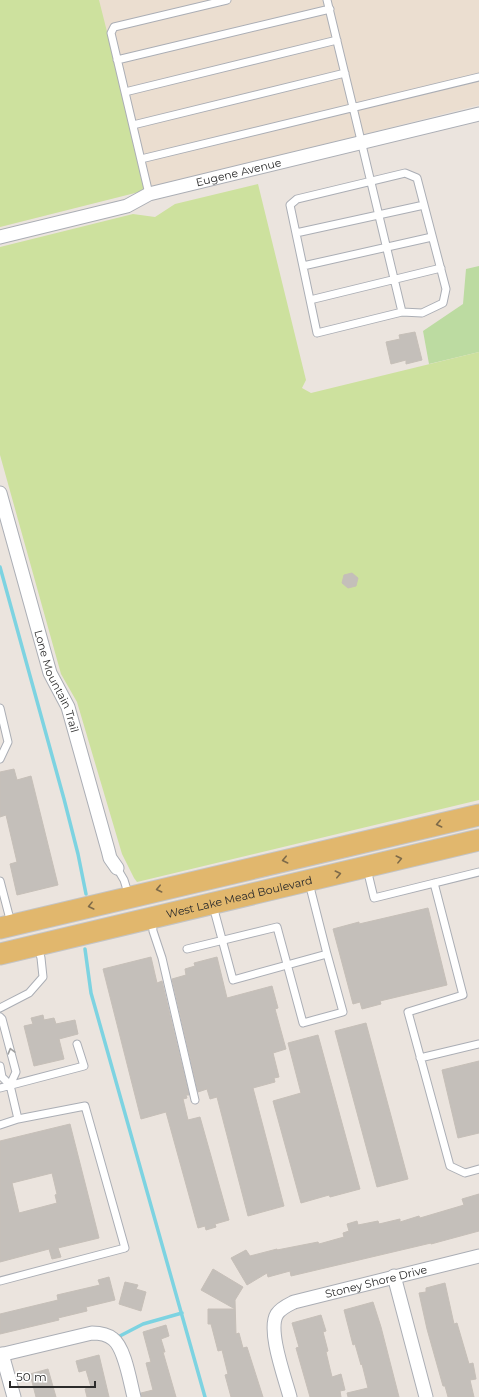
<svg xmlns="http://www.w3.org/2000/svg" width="479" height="1397" font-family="Montserrat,sans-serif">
  <rect width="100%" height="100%" fill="#ebe4de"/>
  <path fill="#ebded0" d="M0,0h479v105l-479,122z"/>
  <path fill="#bcdba1" d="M479,266v86l-50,12 -6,-33 40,-27 3,-35z"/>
  <path fill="#cde19e" d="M0,0h99l48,190 -147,37z
    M258,184l48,196 -4,8 9,5 168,-41v448l-342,82 -3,-4 -12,-24 -45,-152 -16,-28 -61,-219v-208l133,-33 22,3 20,-13z"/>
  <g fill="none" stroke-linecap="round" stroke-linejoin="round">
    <path stroke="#7dd3e1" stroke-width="3.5" d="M0,567l64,232 14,55 8,40
      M85,949l6,44 114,404
      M116,1338l27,-14 39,-11"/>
  </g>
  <path fill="#c4bfba" stroke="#c6bfb8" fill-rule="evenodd" d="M415,332l7,28 -16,4v-4l-15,4 -5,-22 14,-3 -1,-4z
    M352,573l6,5 -2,8 -8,2 -6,-5 2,-8z
    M14,769l3,11 14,-4 27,109 -41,10 -7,-31 7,-2 -11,-47 -6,2v-45z
    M428,908l19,77 -67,16 1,3 -19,5 -2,-7 -7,2 -20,-75 26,-7v2z
    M151,957l6,26 5,-2 27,114h-3l1,3 -4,1 5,21 12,-3 29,103 -14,4 1,3 -10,3 -1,-4 -7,2 -32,-116 -25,7 -38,-150z
    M217,957l10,41 45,-12 6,22 -3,1 11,40 -13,4 6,24 -5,1 1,4 -22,6 31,118 -36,10 -31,-119 -7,2 -3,-10 -9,3 -26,-113 14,-4 -1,-6 10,-3 -1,-3z
    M43,1015l1,5 10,-2 2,6 19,-4 3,14 -19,5 5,20 -30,7 -10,-40 9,-2 -2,-6z
    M366,1023l42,156 -31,8 -42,-156z
    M318,1035l42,154 -30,8 -1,-2 -28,8 -28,-102 28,-8 -13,-50z
    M479,1061v72l-21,5 -16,-68z
    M70,1124l29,114 -41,10 3,9 -9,2 -3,-10 -49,13v-121zM52,1173l5,21 -2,1 2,8 -38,10 -7,-30z
    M479,1194v37l-48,13v-1l-140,33 -1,-5 -22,6 -1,-4 -20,12 -16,-27 15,-8 4,6 27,-7v1l41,-8 1,2 25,-7 -1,-4 6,-2 -2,-7 10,-3 1,4 20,-4 1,3 21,-5v3l19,-6 1,2 44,-13 -2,-6z
    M213,1269l30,18 -8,13 1,34 3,-1 4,15 4,-1 16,50h-32l-6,-22 3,-1 -6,-24 -4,1 -7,-27h-3v-15h27l-34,-19z
    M109,1277l6,23 -29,7 1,4 -29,7 1,2 -59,14v-20l58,-14 -1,-5 43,-10 -2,-5z
    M125,1282l13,3 -2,4 10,3 -5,19 -22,-7z
    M445,1283l9,41 3,-1 12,41 4,-1 3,16 -6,1 4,17h-26l-3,-11h-2l-16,-57 -8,-36 7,-1v-4z
    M373,1302l8,25 18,70h-51l-1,-4 21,-5 -6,-24 -1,1 -6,-21 -2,1 -9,-35z
    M321,1315l5,16 -3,1 5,19 -2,1 6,25 9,-3 4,16 -5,1 1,6h-31l-14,-49 3,-1 -7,-24z
    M166,1325l3,11 -8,3 4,13h-2l13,45h-34l-1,-4 12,-3 -7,-27 5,-1 -8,-30z
    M99,1355l10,42h-22l-2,-8 6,-2 -5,-17 -7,2 -3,-11z
    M48,1369l8,28h-20l-6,-23z"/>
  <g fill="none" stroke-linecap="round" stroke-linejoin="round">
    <defs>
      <path id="lane" d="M327,0c25,104 51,208 75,312l20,1 21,-10 3,-14 -29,-111 -12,-5 -108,26 -7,6 27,128 85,-21
        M117,60l213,-51
        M125,92l212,-52
        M133,125l212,-52
        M141,159l338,-82
        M149,194l-38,-161 3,-6 113,-27
        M296,233l128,-28
        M303,266l129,-29
        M310,300l131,-32
        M0,708l8,34 -8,17
        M117,868l7,12 5,16
        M367,869l7,29 105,-26
        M0,881l11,42
        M434,883l29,112 -55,17 42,154 15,7 14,-4
        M213,906l20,74 94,-26 -18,-71
        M152,920l1,11 9,27 33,142
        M187,949l90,-22 26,96 40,-11 -16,-58
        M0,1008l29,-15 14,-16 -2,-19 -3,-11
        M0,1017l2,2 14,53 -6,13
        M420,1058l59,-14
        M0,1066l2,11 8,8 8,34 67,-13 40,142 -125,33
        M0,1088l84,-22 -7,-22
        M0,1125l18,-6"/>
      <g id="street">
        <path id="s1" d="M0,237l127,-31 22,-12 330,-80"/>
        <path id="s2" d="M0,493l50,180 18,34 40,143 2,8 7,10"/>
        <path d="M394,1276l32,121"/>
        <path d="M2,1354l12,43"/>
        <path d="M0,1355l92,-22c8,0 15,1 21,6 12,9 17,43 21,58"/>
        <path id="s3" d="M290,1397c-5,-19 -23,-67 -13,-83 4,-6 11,-9 17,-12l185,-46"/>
      </g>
      <g id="primary">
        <path d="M0,928l479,-113"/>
        <path id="s4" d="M0,954l479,-114"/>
      </g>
    </defs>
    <use href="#lane" stroke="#abaeb5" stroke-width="9"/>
    <use href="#street" stroke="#abaeb5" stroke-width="15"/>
    <use href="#primary" stroke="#c4c4c4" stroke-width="23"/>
    <use href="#lane" stroke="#fff" stroke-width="7"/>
    <use href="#street" stroke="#fff" stroke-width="13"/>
    <use href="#primary" stroke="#e1b76d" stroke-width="21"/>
  </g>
  <defs><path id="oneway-chevron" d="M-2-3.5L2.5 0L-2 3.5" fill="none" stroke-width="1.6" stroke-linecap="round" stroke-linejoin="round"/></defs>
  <g stroke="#7d6a49">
    <use href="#oneway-chevron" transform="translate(439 824) rotate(167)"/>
    <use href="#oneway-chevron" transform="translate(399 859) rotate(-14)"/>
    <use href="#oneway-chevron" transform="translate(285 860) rotate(167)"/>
    <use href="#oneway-chevron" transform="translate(338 874) rotate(-13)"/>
    <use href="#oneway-chevron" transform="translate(159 889) rotate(167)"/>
    <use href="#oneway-chevron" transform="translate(91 906) rotate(166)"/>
  </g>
  <use stroke="#a0a0a0" href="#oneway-chevron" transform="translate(11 1051) rotate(-105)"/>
  <g text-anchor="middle" stroke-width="3.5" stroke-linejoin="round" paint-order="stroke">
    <g font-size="11" fill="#2b2b2b" stroke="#fff">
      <text dy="4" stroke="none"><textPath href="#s1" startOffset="248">Eugene Avenue</textPath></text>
      <text dy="4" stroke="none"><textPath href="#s2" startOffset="197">Lone Mountain Trail</textPath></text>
      <text dy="4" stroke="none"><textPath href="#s4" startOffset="246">West Lake Mead Boulevard</textPath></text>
      <text dy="4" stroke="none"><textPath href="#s3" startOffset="191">Stoney Shore Drive</textPath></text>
    </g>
  </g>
  <path d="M10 1381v6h85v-6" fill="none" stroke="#2b2b2b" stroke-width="2"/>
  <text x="16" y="1381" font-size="12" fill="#2b2b2b" stroke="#ffffff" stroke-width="3" paint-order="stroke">50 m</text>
</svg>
